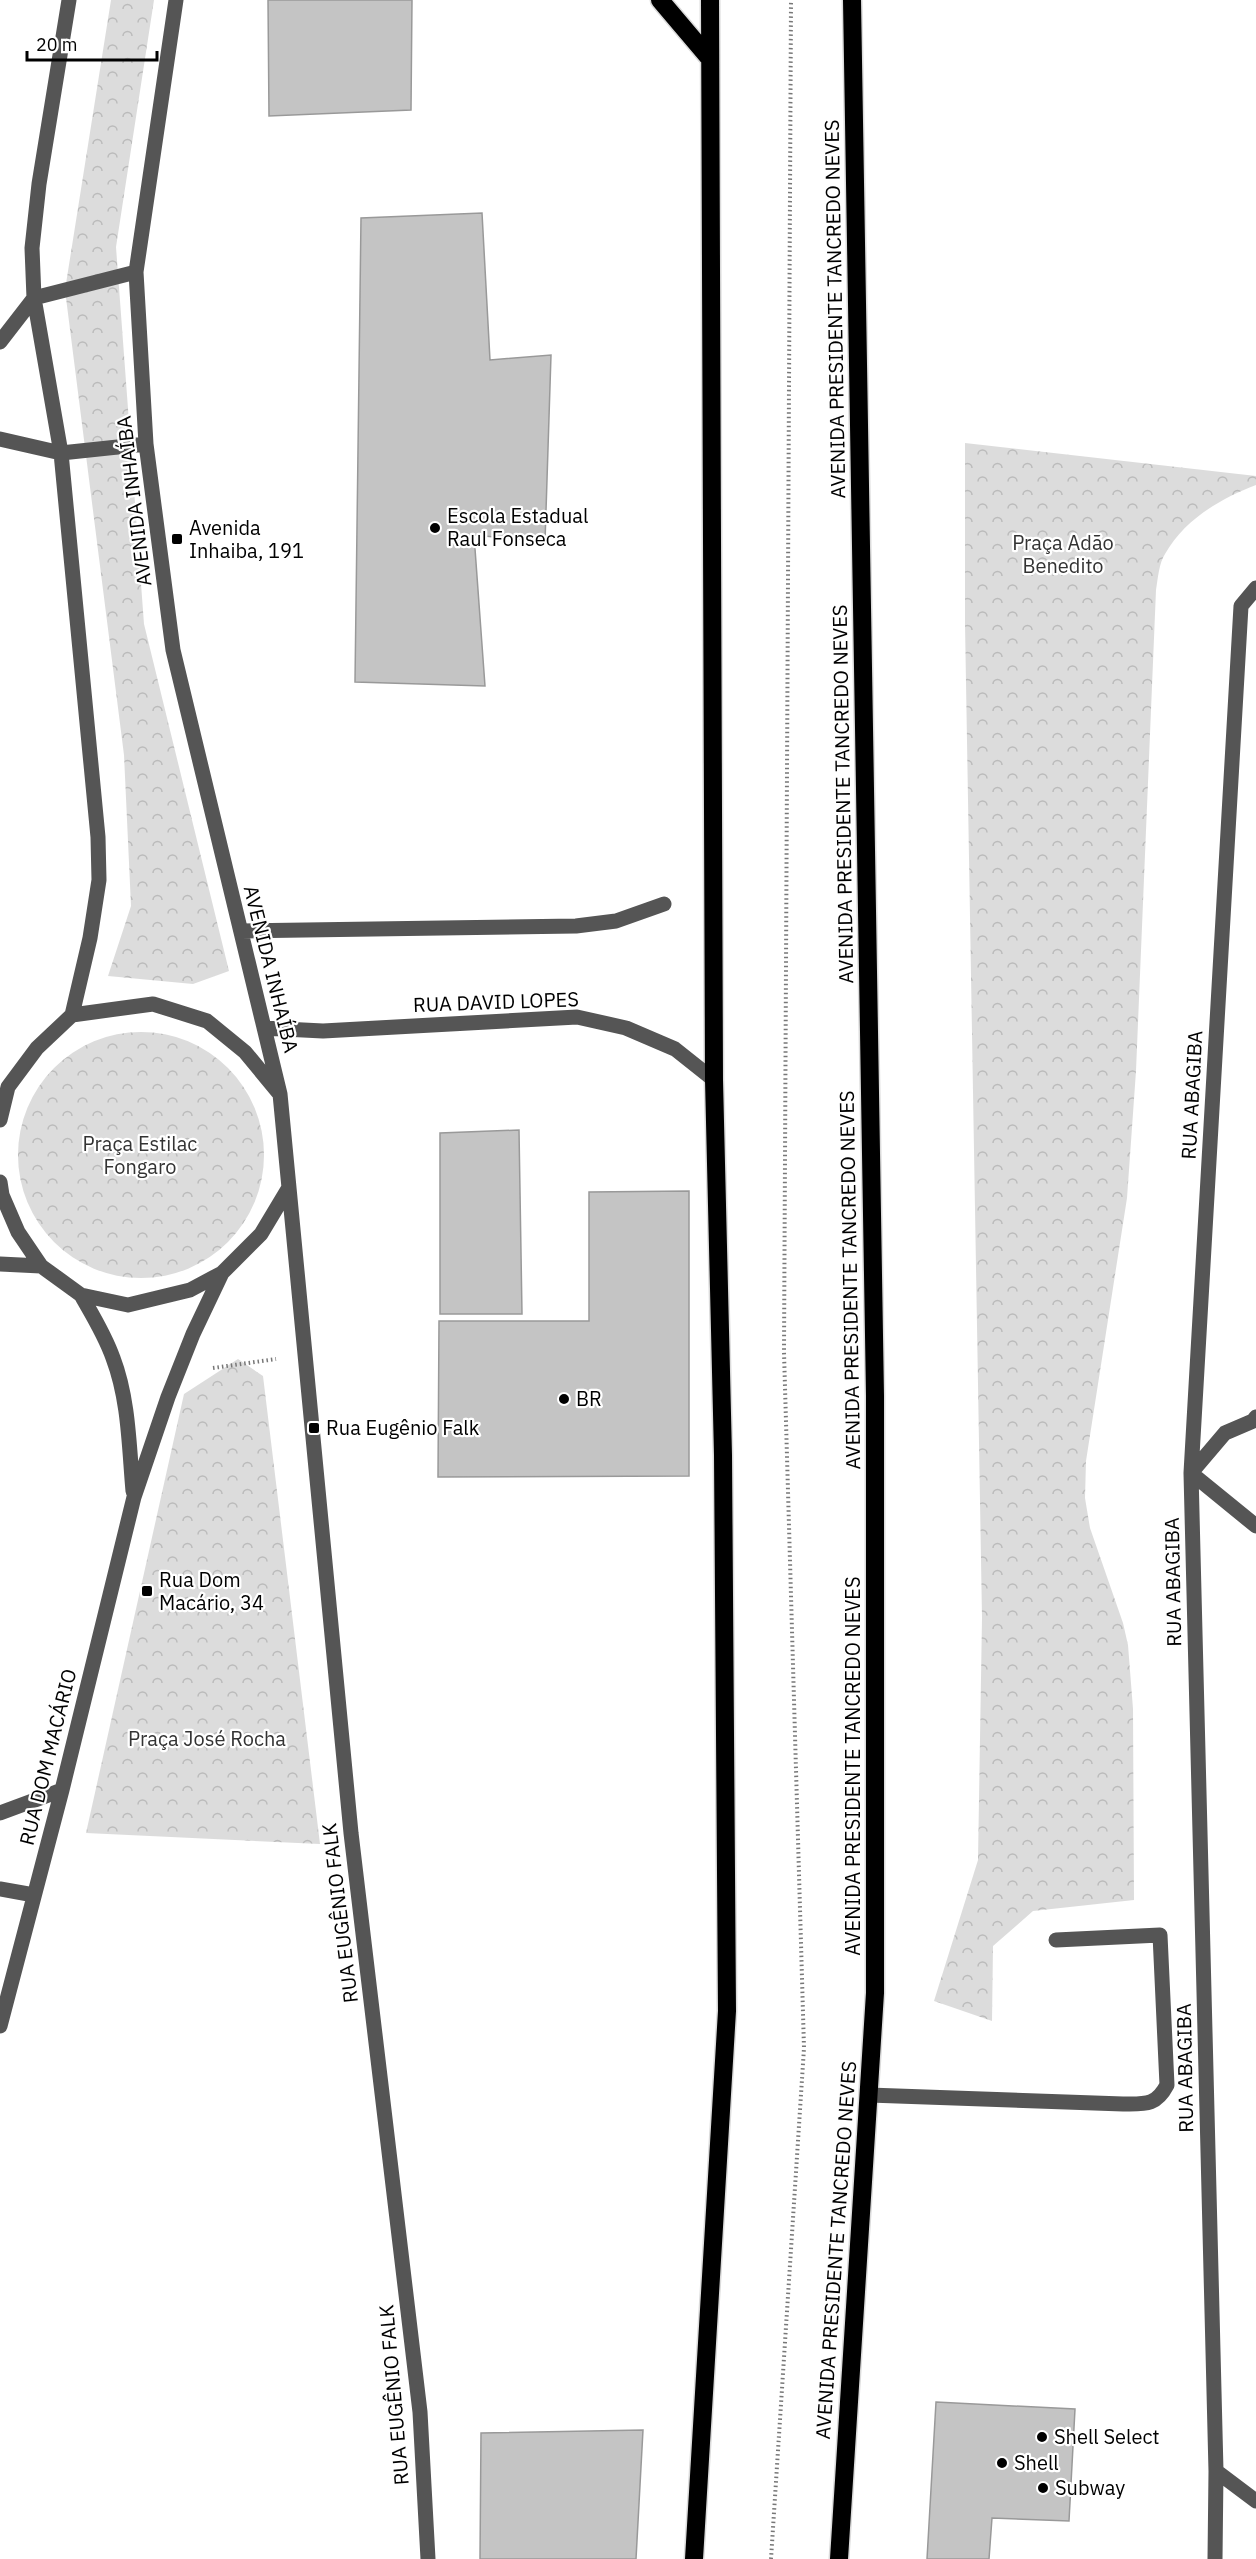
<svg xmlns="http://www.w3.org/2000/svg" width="1256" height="2559" font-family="'IBM Plex Sans',sans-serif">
  <defs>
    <pattern id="park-crowns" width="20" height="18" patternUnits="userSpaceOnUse" patternTransform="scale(1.5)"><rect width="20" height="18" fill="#dcdcdc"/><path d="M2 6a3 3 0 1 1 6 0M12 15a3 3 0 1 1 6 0" fill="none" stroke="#bbb"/></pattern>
  </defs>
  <rect width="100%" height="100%" fill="#fff"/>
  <path fill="url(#park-crowns)" d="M111,0h43l-38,247 28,377 85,347 -36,13 -85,-8 23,-70 -7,-151 -59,-465z
    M965,443l291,33v9c-36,14 -71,34 -91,69 -6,9 -7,24 -9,36l-20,481 -9,127 -41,263 -1,37 5,30 33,95 5,22 5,64 1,191 -101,11 -40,35 -1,75 -58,-20 44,-141 4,-242 -17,-994z
    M18 1155a123 123 0 1 1 246 0a123 123 0 1 1-246 0Z
    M238,1359l25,17 57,468 -234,-11 98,-439z"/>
  <path fill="#c4c4c4" stroke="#999" stroke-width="1.5" d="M268,0h144l-1,110 -142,6z
    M482,213l8,147 61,-5 -6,187 -71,-7 11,151 -130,-4 6,-464z
    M519,1130l3,184h-82v-181z
    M689,1191v285l-251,1 1,-156h150v-129z
    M936,2402l139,7 -6,112 -77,-3 -3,41h-62z
    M643,2430l-7,129h-156l1,-126z"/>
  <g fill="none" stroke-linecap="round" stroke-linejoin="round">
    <defs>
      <path id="highway" d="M660,0l50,59
        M694,2559l33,-548 -4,-556 -9,-375 -4,-1080
        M839,2559l36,-566v-597l-23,-1396"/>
    </defs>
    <use href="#highway" stroke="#dbdbdb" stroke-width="21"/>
    <path stroke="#777" stroke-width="4" stroke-dasharray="1.5 3" stroke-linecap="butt" d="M213,1368l63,-9
      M771,2559l33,-511 -20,-696 7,-1352"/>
    <path stroke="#555" stroke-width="15" d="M69,0l-30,184 -7,64 2,50 27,155 37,384 1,43 -9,58 -18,77
      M176,0l-40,272 10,172 27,206 107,444 71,739 69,579 8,147
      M0,342l34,-44 102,-26
      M0,439l61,14 85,-9
      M242,931l334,-5 40,-5 48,-17
      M264,1028l59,3 254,-14 49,11 49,21 39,31
      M0,1120l8,-33 29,-39 35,-33 81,-11 54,17 38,31 33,40
      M0,1182l2,13 16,37 23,34 40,29 47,10 62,-15 32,-17 39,-39 27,-45
      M0,1264l41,2
      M81,1295c12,21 24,40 32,63 16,42 16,89 20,133
      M1256,1417l-3,4 -28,12 -34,40 65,53
      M0,1813l62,-23
      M0,1889l34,6
      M0,2026l62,-236 72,-293 34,-100 25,-63 29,-61
      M869,2095l254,9c22,0 33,2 44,-19l-7,-150 -104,5
      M1216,2471l40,30
      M1215,2559l1,-88 -25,-998 50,-867 15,-18"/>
    <use href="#highway" stroke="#000" stroke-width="18"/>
  </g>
  <g fill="#000" stroke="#fff" stroke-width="2">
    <circle cx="435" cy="528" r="6"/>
    <rect x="171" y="533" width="12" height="12" rx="3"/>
    <circle cx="564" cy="1399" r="6"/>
    <rect x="308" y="1422" width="12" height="12" rx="3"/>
    <rect x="141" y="1585" width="12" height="12" rx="3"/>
    <circle cx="1042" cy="2437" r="6"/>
    <circle cx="1002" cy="2463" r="6"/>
    <circle cx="1043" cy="2488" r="6"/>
  </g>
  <g text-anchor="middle" stroke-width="4.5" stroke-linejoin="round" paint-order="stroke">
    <g font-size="20" fill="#000" stroke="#fff">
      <text transform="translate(835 309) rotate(-91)" y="7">AVENIDA PRESIDENTE TANCREDO NEVES</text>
      <text transform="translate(134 501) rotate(-97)" y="7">AVENIDA INHAÍBA</text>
      <text transform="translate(843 794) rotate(-91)" y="7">AVENIDA PRESIDENTE TANCREDO NEVES</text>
      <text transform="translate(271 969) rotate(76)" y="7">AVENIDA INHAÍBA</text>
      <text transform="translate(496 1002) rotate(-2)" y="7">RUA DAVID LOPES</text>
      <text transform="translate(1192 1095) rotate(-87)" y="7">RUA ABAGIBA</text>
      <text transform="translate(850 1280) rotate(-91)" y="7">AVENIDA PRESIDENTE TANCREDO NEVES</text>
      <text transform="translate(1173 1582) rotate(-91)" y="7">RUA ABAGIBA</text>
      <text transform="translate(48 1757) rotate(-76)" y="7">RUA DOM MACÁRIO</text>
      <text transform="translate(853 1766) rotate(-90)" y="7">AVENIDA PRESIDENTE TANCREDO NEVES</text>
      <text transform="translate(340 1913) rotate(-97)" y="7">RUA EUGÊNIO FALK</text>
      <text transform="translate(1185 2068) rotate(-91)" y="7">RUA ABAGIBA</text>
      <text transform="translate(836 2250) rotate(-86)" y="7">AVENIDA PRESIDENTE TANCREDO NEVES</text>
      <text transform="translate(394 2395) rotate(-95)" y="7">RUA EUGÊNIO FALK</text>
    </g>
    <g font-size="20" fill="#000" stroke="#fff" text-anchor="start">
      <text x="447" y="523">Escola Estadual<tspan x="447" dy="23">Raul Fonseca</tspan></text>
      <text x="189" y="535">Avenida<tspan x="189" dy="23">Inhaiba, 191</tspan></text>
      <text x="576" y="1406">BR</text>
      <text x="326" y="1435">Rua Eugênio Falk</text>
      <text x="159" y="1587">Rua Dom<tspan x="159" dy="23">Macário, 34</tspan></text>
      <text x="1054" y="2444">Shell Select</text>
      <text x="1014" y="2470">Shell</text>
      <text x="1055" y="2495">Subway</text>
    </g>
    <g font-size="20" fill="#333" stroke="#fff">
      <text x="1063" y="550">Praça Adão<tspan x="1063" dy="23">Benedito</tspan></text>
      <text x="140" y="1151">Praça Estilac<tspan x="140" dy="23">Fongaro</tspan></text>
      <text x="207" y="1746">Praça José Rocha</text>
    </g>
  </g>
  <path d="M27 51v9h130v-9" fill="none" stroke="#000000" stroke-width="3"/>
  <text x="36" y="51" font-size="18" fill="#000000" stroke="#ffffff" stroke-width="4.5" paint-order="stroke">20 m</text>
</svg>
